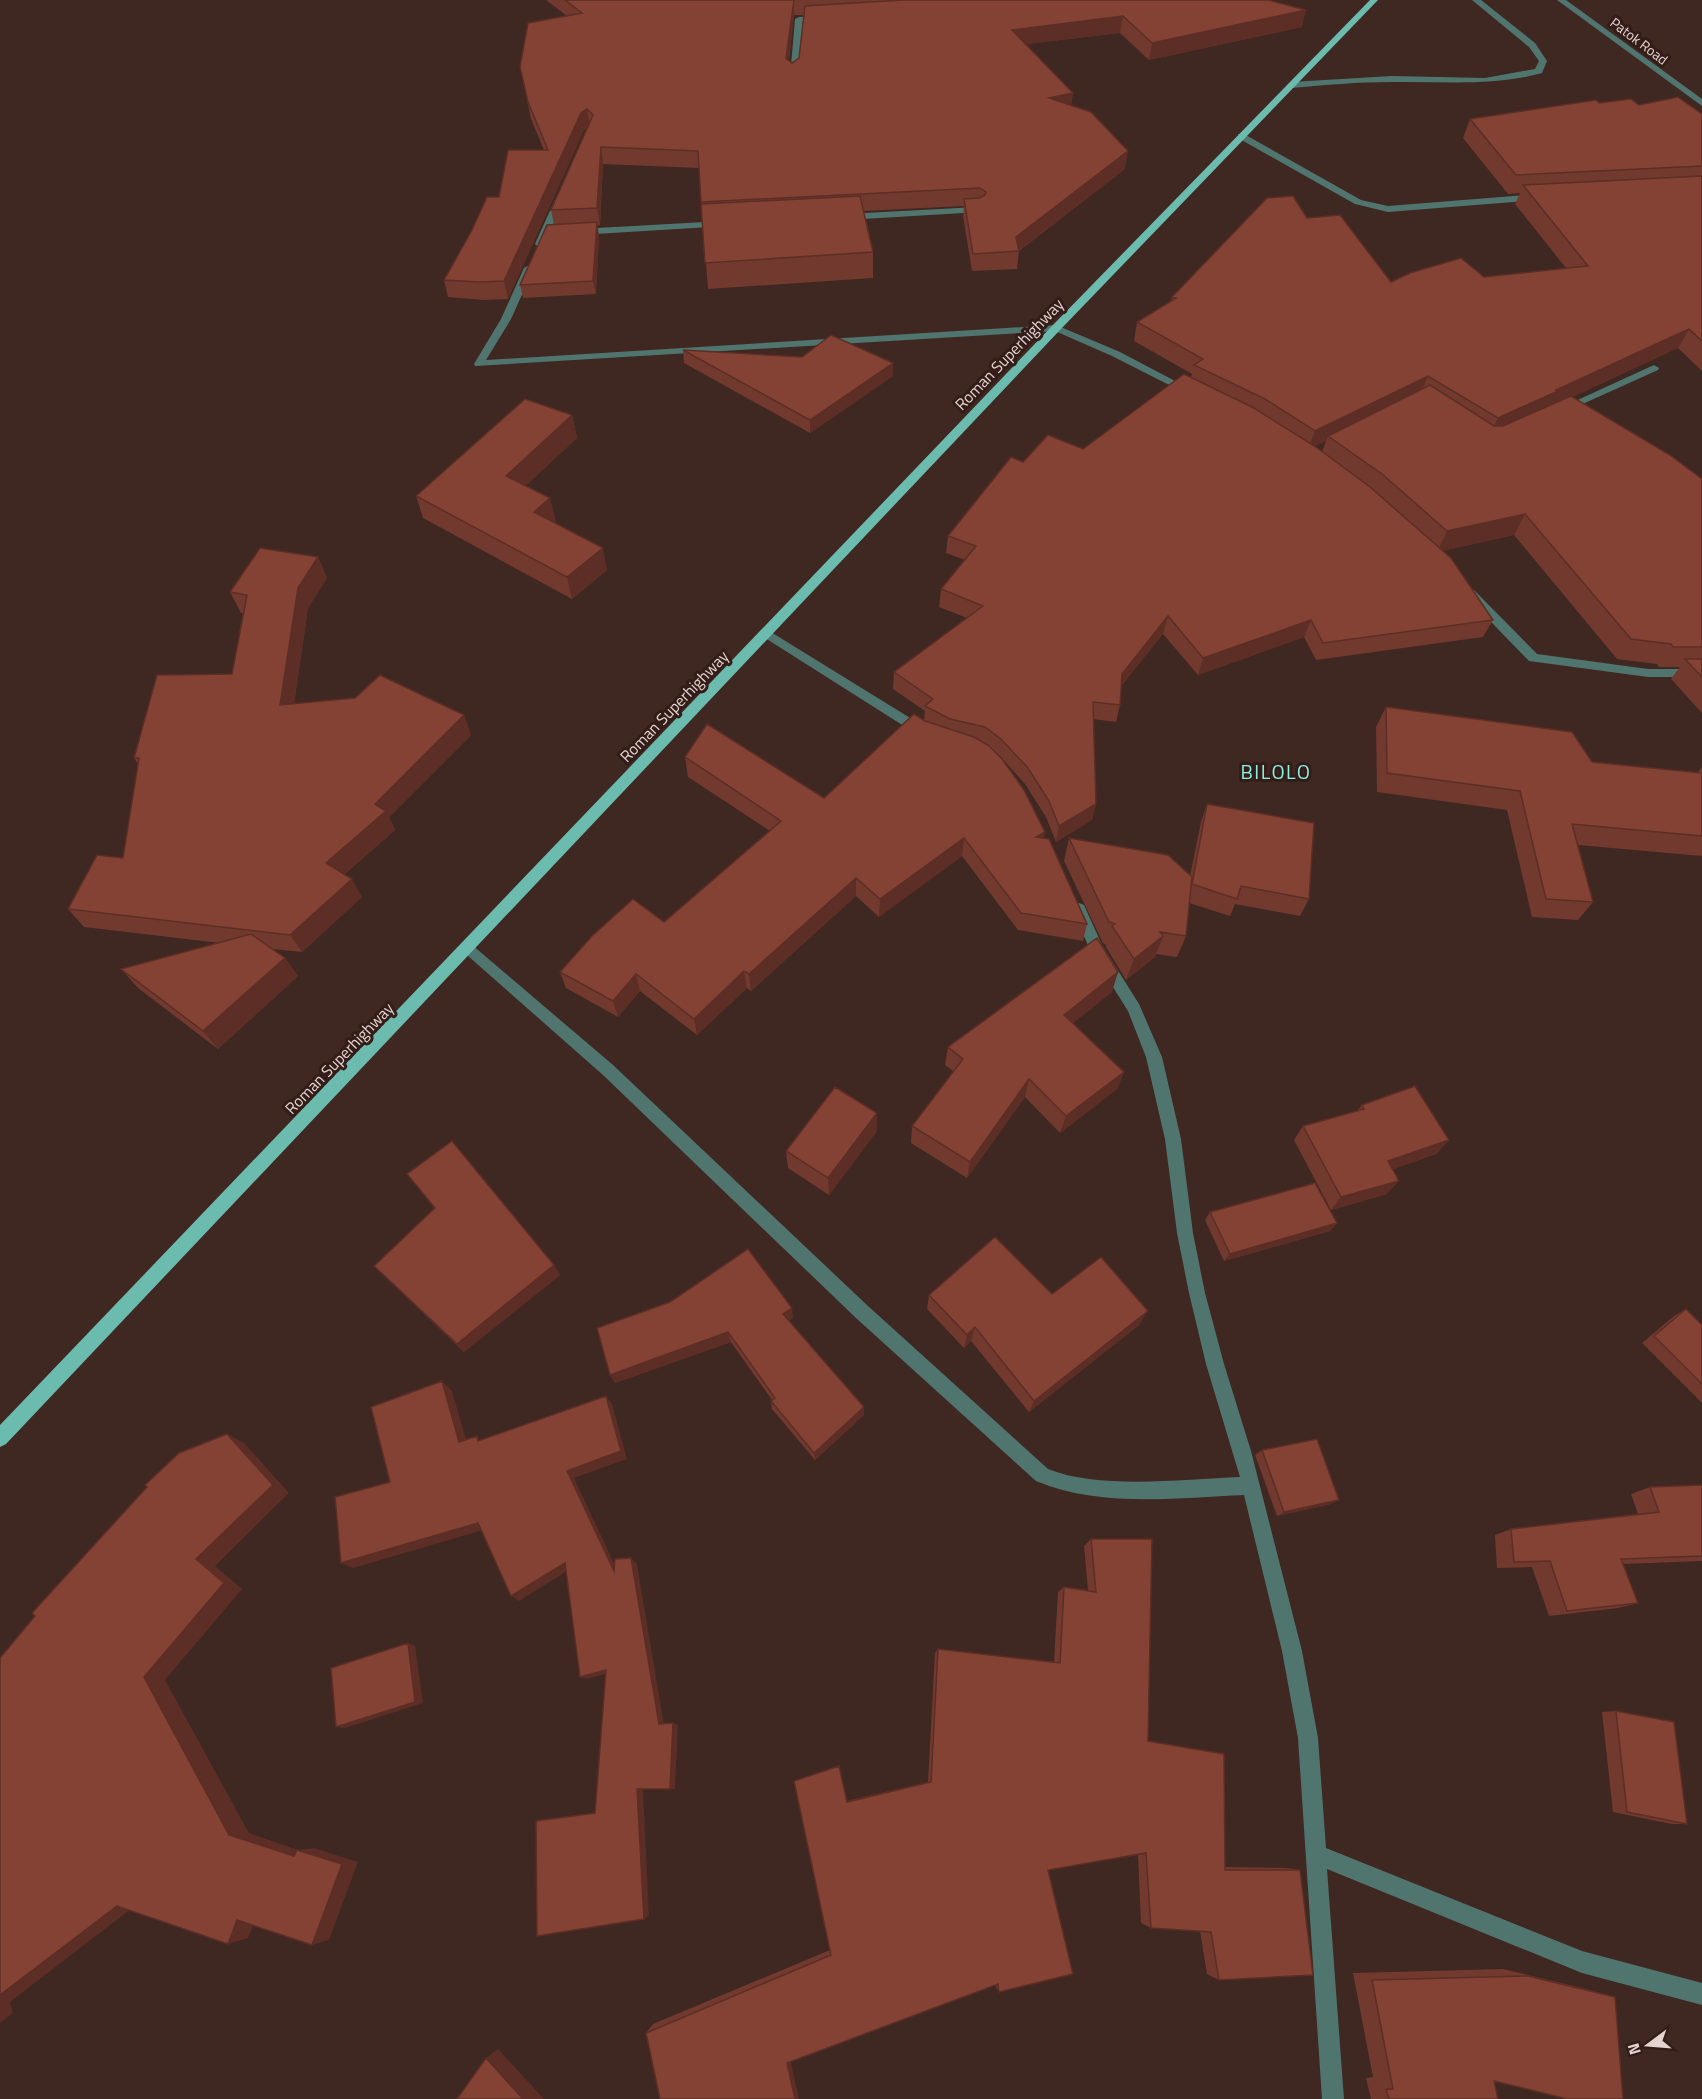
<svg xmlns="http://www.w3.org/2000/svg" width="1702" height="2099" font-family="'Titillium Web',sans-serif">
  <rect width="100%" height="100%" fill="#3f2722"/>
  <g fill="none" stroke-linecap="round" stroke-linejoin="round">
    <path fill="#50756f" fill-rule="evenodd" d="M1472,0h9l54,43 12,18 -5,12c-50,14 -99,8 -150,9 -34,0 -67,3 -101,6l-4,-3 4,-3 101,-6 93,2 50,-9 4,-8 -10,-14z
      M1557,0h9l136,99v7z
      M825,16l1,2 -4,2 -19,1 -6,54 -7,2 5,-58 4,-2z
      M1238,134h6l117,66 27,6 149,-12 5,3 -5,3 -149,12 -33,-8 -117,-66z
      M557,195l8,2 -20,47 -8,2 -2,-2z
      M977,207l3,1v4l-134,8 -5,-3 5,-3z
      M723,221l5,3 -2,2 -147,9 -5,-3 5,-3z
      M529,265l5,3 -23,51 -25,41 570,-35 64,27 74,39 -5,3 -4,-1 -73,-37 -57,-25 -580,35 -1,-2 27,-45 23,-51z
      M1654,365l5,3 -1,2 -91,41 -4,1 -5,-3z
      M1470,589l4,1 63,64 111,15h54v8h-54l-119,-16 -63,-65v-6z
      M766,629l162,100 1,3 -1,3h-10l-156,-99 -2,-3z
      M1079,903l5,2 18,40 37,59 23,53 19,82 12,94 12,60 19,71 27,87 51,200 16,87 8,110 256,103 120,32v22l-120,-32 -255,-104 17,230h-22l-24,-361 -16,-87 -38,-156c-69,3 -143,13 -208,-14l-180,-163 -253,-243 -144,-127 2,-4h10l142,121 255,241 180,163c52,21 136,10 192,8l-34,-113 -17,-71 -12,-60 -12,-94 -19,-82 -18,-46 -37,-59 -19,-43 2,-4z"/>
    <path fill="#6cbbaf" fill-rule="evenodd" d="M1370,0h8l-318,330 -1054,1114 -6,3v-22l1052,-1099z"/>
  </g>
  <path fill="#72392e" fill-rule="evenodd" d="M546,0h722l34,27 -153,33 -29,-27 -94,11 47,49 -2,12 54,64 -106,82 -2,18 -45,2 -9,-55 1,-10 -100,5 9,41v26l-165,11 -9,-121 -96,-4 -3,61h-3l2,11 -3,58 -73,4 -3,-13 34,-60 -3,-15 37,-83 -4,3 -76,169 -25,1 -35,-3 -4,-17 55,-83 45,-47 -13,-31 -11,-52 47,-51zM794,15h10l-5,43 -7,5 -3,-3z
    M1599,103l40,2 63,9v257l-24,-23 -106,49 130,82v234l-31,-34 9,-12h-21l-2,-3 -40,-5 -103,-124 -72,16 51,69 -10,17 -167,23 -12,-23 -106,38 -35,-41 -42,52 -1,19 -4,17 -23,-3 3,85 -4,16 -36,22 -10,-25 -21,-33 -26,-29 45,83 43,86 -4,17 -65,-11 -56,-74 -83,61 -23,-21 -105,95 -4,-3 -50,47 -57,-44 -22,26 -52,-29 -6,-16 104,-50 106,-91 -82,-54 -3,-20 139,41 100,-78 1,-9 -32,-22 1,-17 73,-54 -28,-11 2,-18 24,-29 -19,-7 2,-17 75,-74 60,-13 108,-72 1,-3 -58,-33 3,-19 34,-20 1,-5 135,-79 84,64 93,-5 82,-9 -51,-64 5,-11 -12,1 -45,-56 7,-19zM1326,441l-4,11 -7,-6z
    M683,350l210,13v13l-83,57 -126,-70z
    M572,415l5,23 -52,48 31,35 -2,1 53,48 -35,29 -149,-81 -7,-22z
    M318,557l9,21 -19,30 -14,96 170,11 7,20 -82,82 6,13 -50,44 17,23 -60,55 -30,-3 13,9 13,18 -80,73 -80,-61 -17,-19 99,-26 -136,-16 -16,-18 55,-51 15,-94 -4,-6 98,-84 11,-61h-2l-11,-21z
    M1386,707l206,55 105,11 5,-6v89l-124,-11 15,57 -15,18 -46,-3 -25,-107 -130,-18 -1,-65z
    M1207,804l102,95 -9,17 -65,-12 -5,12 -41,-13 -3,33 -9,21 -21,-3 -1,3 -29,23 -20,-33v-2l-3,-2 -39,-82 5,-23 121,38 11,-54z
    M1112,992l-39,31 51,49 -7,17 -57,44 -35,-36 -58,81 -56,-35 1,-17 41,-55 -8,-6 3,-18z
    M1362,1105l87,35 -13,14 -43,15 -6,25 -56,16 -37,-70 9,-14 53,-14z
    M877,1113v18l-48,64 -41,-27 -2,-17z
    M407,1174l147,91 6,10 -96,77 -81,-77 -9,-9 60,-58z
    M1210,1212l127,11 -7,8 -106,30 -19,-41z
    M1052,1294l87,31 -110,87 -58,-71 -7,7 -37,-39 2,-14z
    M1686,1309l16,16v78l-60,-60 32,-27z
    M793,1318l-4,3 75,94 -49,45 -43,-51 -1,-8 1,-1 -41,-58 -116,41 -5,-8 -13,-47z
    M1262,1450l69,54 -54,12 -22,-61z
    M1702,1485v76l-79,3 15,39 -20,5 -69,8 -17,-49 -35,1 -2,-33 16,-6 127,-15 -7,-20 19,-7z
    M1091,1539l57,202 77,126 61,1 14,2 -81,110 -12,-6 -7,-43 -49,-3 -10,-5 -3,-68 -90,15 -49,122 -4,-7 -204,77 -145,-29 7,-9 177,-74 17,-149 81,-19 7,-129 3,-4 116,13 4,-70 6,-5 24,3 -4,-44z
    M1616,1711l71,113h-15l-59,-12 -11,-100z
    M1503,1969l83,20 29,8 -121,84 4,18h-127l-5,-21 7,-1 -20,-104z"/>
  <path fill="#5c2e25" d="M794,0v15l-7,60 -1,-17z
    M1306,10l-4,17 -153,33 3,-17z
    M1123,16l-3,17 -110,13 2,-16z
    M1073,93l-3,17 -21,-12z
    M587,109l3,17 -6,4 -76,169 -4,-18 77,-168z
    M601,147l2,17 -3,61 -3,-17z
    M1128,151l-3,18 -107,82 -2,-14z
    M597,222l2,14 -3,58 -3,-13z
    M1689,329l-11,19 -129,59 -60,29 9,-18 58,-28z
    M893,363v13l-83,57v-13z
    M1428,376l-8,19 -92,41 -2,5 -18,8 7,-18z
    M572,415l5,23 -65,61 -6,-23z
    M550,498l6,23 -17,13 -5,-22z
    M1525,514l-11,21 -77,17 10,-21z
    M603,548l4,22 -35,29 -5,-22z
    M318,557l9,21 -19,30 -17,116 -11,-19 18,-117z
    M1168,616l-5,18 -46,57 5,-17z
    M1311,620l-7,17 -106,38 5,-17z
    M464,715l7,20 -82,82 6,13 -58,51 -11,-18 49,-59z
    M1096,804l-4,16 -36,22 3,-16z
    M1045,832l-3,18 -6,-13z
    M964,838l-2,18 -83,61 1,-18z
    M856,878v18l-105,95 -2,-17z
    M352,879l10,18 -60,55 -12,-17z
    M1163,936l-8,21 -29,23 8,-21z
    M285,958l13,18 -80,73 -15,-18z
    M744,971l3,17 -50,47 -3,-16z
    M1118,972l-6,20 -53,42 5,-19z
    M636,974l4,17 -22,26 -5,-16z
    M1124,1072l-7,17 -57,44 6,-17z
    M1029,1079l-4,18 -58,81 3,-16z
    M877,1113v18l-48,64 -1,-17z
    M1449,1140l-13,14 -59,21 11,-14z
    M1399,1181l-12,13 -56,16 10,-13z
    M1337,1223l-7,8 -106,30 6,-7z
    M554,1265l6,10 -96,77 -7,-8z
    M792,1308l1,10 -9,6 -1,-10z
    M1148,1311l-9,14 -110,87 5,-11z
    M975,1327l-4,14 -7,7 3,-13z
    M728,1332l3,10 -116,41 -5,-8z
    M442,1381l10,10 17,59 -10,-8z
    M606,1396l6,8 15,55 -53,19 46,98 -6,-5 -47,-100z
    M864,1407v8l-49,45 -1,-7z
    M227,1434l17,9 45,50 -74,73 27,23 -77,91 84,153 49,17 16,-2 44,14 -29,78 -17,5 -18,-89 -65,-21 -85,-158 52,-118z
    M1339,1500l-8,4 -54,12 7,-4z
    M478,1523l9,6 -134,39 -12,-5z
    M631,1558l6,6 27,161 -5,-1z
    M565,1563l7,5 -53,33 -8,-5z
    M408,1643l7,3 8,57 -78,25 -9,-1z
    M606,1670l6,2 -25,7 -7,-2z
    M673,1723l5,2 -3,64h-5z
    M637,1789h6l6,126 -5,4z
    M140,1902l-130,100 3,11 -13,10v-28l117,-89z
    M257,1916l-9,22 -20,6 9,-24z
    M498,2049l46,50h-21l-37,-41z
    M789,2054l10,45h-4l-8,-36z"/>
  <path fill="#844235" stroke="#5c2e25" stroke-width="1.5" d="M565,0h229l-8,58 6,5 7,-5 6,-52 98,-6h365l38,10 -154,33 -29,-27 -111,14 61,63 -24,5 42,14 37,39 -112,86 3,14 -46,3 -9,-55 15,-1 6,-3 1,-3 -6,-4 -279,14 -3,-51 -97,-4 -4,61 -46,2 42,-95 -6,-6 -6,4 -77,168 -25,1 -35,-2 28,-50 15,-33h12l9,-47h40l-20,-48 -8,-35 8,-44 54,-10z
    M1678,97l24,17v52l-186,9 -46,-56 126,-19 3,3 32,-4 8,6z
    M1702,176v165l-13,-12 -133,61 2,1 -60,27 -70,-42 -113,55 -50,-32 -71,-34 9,-6 -66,-37 39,-24 -4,-1 95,-99 26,-2 14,22 33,-3 51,67 19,-9 51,-15 23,19 104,-11 -65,-81z
    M860,196l13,56 -168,11 -4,-59z
    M597,222l-4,59 -73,4 27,-60z
    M831,335l62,28 -83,57 -127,-70 119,7z
    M1184,374l70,34 62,39 54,40 81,71 42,62 -170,23 -12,-23 -108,38 -35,-42 -46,58 -2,31 -27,-3 3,102 -37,22 -10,-25 -21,-33 -27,-29 -16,-12 -35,-8 -25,-13 8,-7 -39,-27 89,-66 -42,-17 35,-43 -28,-10 63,-79 12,5 25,-27 35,14z
    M1430,385l64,41h9l68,-30 99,59 32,24v168h-29l-2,-3 -40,-5 -106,-125 -78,17 -65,-57 -54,-38z
    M525,399l47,16 -66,61 44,22 -16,14 69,36 -36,29 -151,-81z
    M260,548l58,9 -20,31 -18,117 75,-7 25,-23 84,40 -89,89 11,7 -60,52 26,16 -62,56 -222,-26 29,-54 26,3 16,-100h-5l23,-83 75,-1 15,-79 -17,-3z
    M1685,659h17v18z
    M1386,707l186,25 20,30 110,11v63l-130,-12 21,78 -47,-3 -26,-108 -133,-18z
    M914,714l11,7 49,16 14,8 14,14 22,31 21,42 -9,5 13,2 38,85 -66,-11 -57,-75 -84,61 -24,-21 -107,96 -5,-3 -50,48 -58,-45 -23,27 -53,-29 32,-36 41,-37 31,23 117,-101 -96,-64 22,-33 117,74z
    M1207,804l107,19 -5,76 -68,-13 -4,13 -45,-15z
    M1069,838l99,17 24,22 -6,59 -26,-4 3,4 -29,23 -22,-33 3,-2 -6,-2z
    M251,934l34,24 -82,73 -82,-62z
    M1097,938l21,34 -54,43 60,57 -58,44 -37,-37 -59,83 -58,-36 51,-67 -15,-12z
    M1415,1086l34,54 -61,21 11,20 -58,16 -38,-71 61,-17 -2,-4z
    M835,1087l42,26 -49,65 -42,-27z
    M452,1141l102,124 -97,79 -83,-78 61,-58 -28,-34z
    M1315,1183l22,40 -107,31 -20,-42z
    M995,1237l57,57 49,-37 47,54 -114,90 -59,-74 -8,8 -38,-40z
    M748,1249l44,59 -9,6 81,93 -50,46 -43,-52 4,-3 -47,-66 -118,43 -13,-47 73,-26z
    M1686,1309l16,16v59l-48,-48z
    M442,1381l17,61 18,-6 1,5 128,-45 15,55 -54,20 47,100 1,-12 16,-1 28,166 14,-1 -3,66h-33l7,130 -107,17 -1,-115 59,-8 11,-143 -26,7 -15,-114 -54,33 -33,-73 -137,40 -6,-66 55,-15 -19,-75z
    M227,1434l46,51 -77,74 28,24 -80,94 85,158 65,21 3,-6 45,14 -30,81 -75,-25 -9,24 -111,-38 -117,89v-337l35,-42 -3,-3 115,-126 -2,-2 34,-32z
    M1317,1439l22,61 -55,12 -22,-62z
    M1702,1485v71l-81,3 17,44 -71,8 -17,-50 -36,1 -3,-33 148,-17 -9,-25z
    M1091,1539h61l-4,202 76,13 1,116h75l13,105 -94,5 -8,-48 -60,-4 -5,-75 -98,17 25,104 -74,18 -1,-8 -211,79 8,36h-135l-14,-66 185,-78 -37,-174 45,-15 8,36 84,-20 7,-133 122,14 4,-76 32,5z
    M408,1643l7,59 -79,25 -5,-59z
    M1616,1711l58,11 13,102 -60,-12z
    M1528,1976l87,21 8,102h-56l-73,-18 4,18h-109l-3,-10h7l-21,-109z
    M486,2058l37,41h-66z"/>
  <g text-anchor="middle" stroke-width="6" stroke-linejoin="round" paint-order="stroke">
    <g font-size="14" fill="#e4d4d0" stroke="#341d19">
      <text transform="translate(1639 41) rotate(37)" y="5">Patok Road</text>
    </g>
    <g font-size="16" fill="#e4d4d0" stroke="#341d19">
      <text transform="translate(1009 354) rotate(-46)" y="6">Roman Superhighway</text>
      <text transform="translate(674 706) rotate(-46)" y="6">Roman Superhighway</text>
      <text transform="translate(339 1058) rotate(-46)" y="6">Roman Superhighway</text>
    </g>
    <g font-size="20" letter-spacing="1.5" fill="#8af2e2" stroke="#341d19">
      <text x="1276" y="779">BILOLO</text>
    </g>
  </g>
  <g transform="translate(1648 2045) rotate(254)" stroke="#341d19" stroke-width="4.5" paint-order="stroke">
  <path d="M0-4.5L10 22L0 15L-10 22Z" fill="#e4d4d0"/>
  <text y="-9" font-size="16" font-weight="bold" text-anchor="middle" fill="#e4d4d0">N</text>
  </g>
</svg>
